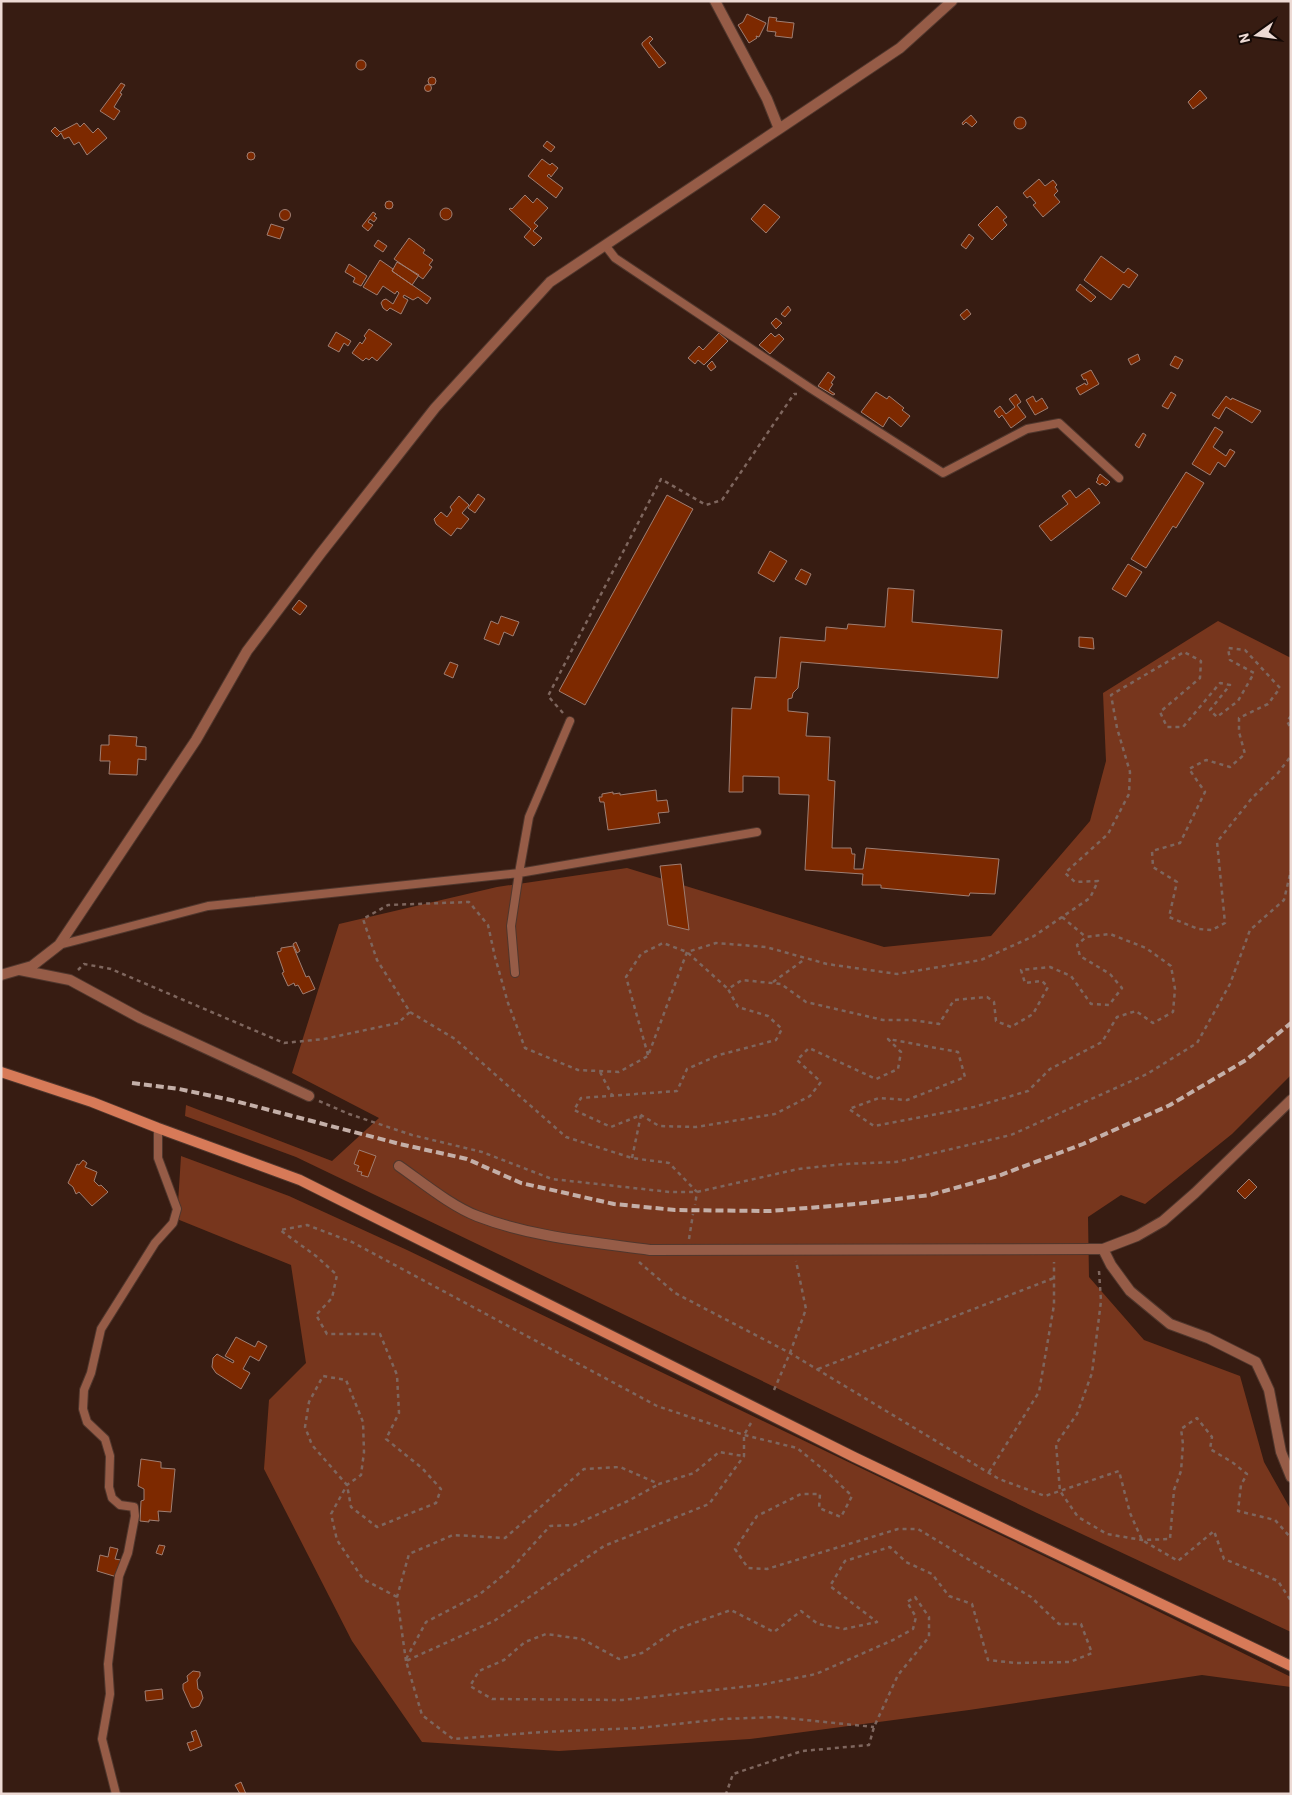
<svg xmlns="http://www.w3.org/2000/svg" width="1292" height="1795" font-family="Barlow,sans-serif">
  <rect width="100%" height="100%" fill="#371c12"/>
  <path fill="#77361d" d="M1218,621l73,37v417l-59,59 -87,70 -24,-9 -33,22 1,60 55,63 96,36 24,86 27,48v122l-254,-119 -741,-356 -111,-41 1,-11 146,56 47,-43 -87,-45 47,-149 158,-37 130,-19 257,79 107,-11 99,-115 16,-60 -3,-68z
    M181,1156l108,40 118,54 720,346 164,81v10l-89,-12 -233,35 -219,29 -191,12 -137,-9 -70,-101 -88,-172 5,-69 37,-37 -15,-98 -114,-46z"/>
  <path fill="#7d2900" stroke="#9f7e72" d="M747,14l19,9 -7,14 -3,-1 1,2 -8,5 -11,-18 5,-3z
    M769,17l8,1 -1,3 18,2 -2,15 -17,-2 1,-4 -9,-1z
    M650,36l3,3 -4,4 17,20 -7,5 -17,-23v-2z
    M356 65a5 5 0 1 1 10 0a5 5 0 1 1-10 0Z
    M428 81a4 4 0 1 1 8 0a4 4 0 1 1-8 0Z
    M121,83l4,2 -5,8 2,1 -8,13 6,4 -6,9 -14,-9z
    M424.5 88a3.5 3.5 0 1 1 7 0a3.5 3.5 0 1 1-7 0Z
    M1200,90l7,8 -14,11 -5,-7z
    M971,115l6,7 -5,5 -6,-5 -3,3 -1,-2z
    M1014 123a6 6 0 1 1 12 0a6 6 0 1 1-12 0Z
    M77,123l3,4 4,-4 9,10 5,-5 9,10 -20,17 -8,-13 -5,3 -5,-8 -5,2 -3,-6 -4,4 -6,-6 4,-4 5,5z
    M547,141l8,6 -4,5 -8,-6z
    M247 156a4 4 0 1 1 8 0a4 4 0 1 1-8 0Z
    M542,159l8,6 2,-2 6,5 -7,9 -2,-3 -2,2 16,12 -7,10 -28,-22z
    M1039,179l6,7 8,-6 4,5 -2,2 3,4 -4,4 6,7 -17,15 -10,-12 3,-2 -6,-7 -3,2 -4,-5z
    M525,195l8,8 4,-5 11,10 -14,15 4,3 -5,5 9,7 -8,8 -10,-9 7,-8 -22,-20 2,-1 1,1z
    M385 205a4 4 0 1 1 8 0a4 4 0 1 1-8 0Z
    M764,204l16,13 -14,16 -15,-14z
    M997,206l10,11 -4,3 4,5 -15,15 -14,-15z
    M440 214a6 6 0 1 1 12 0a6 6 0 1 1-12 0Z
    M279.5 215a5.5 5.5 0 1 1 11 0a5.5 5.5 0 1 1-11 0Z
    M373,212l3,2 -2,2 3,2 -3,4 -4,-3 -2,3 5,3 -5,6 -6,-5z
    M271,224l13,4 -4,11 -13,-4z
    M969,234l5,4 -8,11 -5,-4z
    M409,238l16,12 -2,3 10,7 -4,5 3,2 -9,12 -29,-20z
    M378,240l9,6 -4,6 -9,-6z
    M1101,256l23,17 4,-5 10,7 -9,13 -6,-4 -12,16 -27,-20z
    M380,260l13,9 -1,2 39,27 -4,6 -9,-7 -5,3 -9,-5 -1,2 5,3 -7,14 -11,-6 -3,3 -4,-3 -2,-5 2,-3 3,-1 7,5 6,-11 -2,-2 -2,3 -12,-8 -6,9 -14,-8z
    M397,262l22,13 -7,10 -20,-14z
    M349,264l18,12 -6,10 -8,-4 2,-4 -10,-6z
    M1080,284l16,13 -5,5 -15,-12z
    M788,306l3,4 -6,7 -4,-3z
    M967,309l4,5 -7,6 -4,-5z
    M776,318l6,5 -6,6 -5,-6z
    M369,329l23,15 -15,17 -5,-4 -3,3 -3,-2 -3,3 -11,-8 8,-11 2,2 4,-6 -2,-2z
    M336,332l15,9 -3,5 -4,-3 -5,9 -11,-6z
    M719,333l9,8 -24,24 -6,-5 -3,4 -7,-6 11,-12 4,4z
    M771,333l4,4 4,-3 5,5 -14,15 -11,-9z
    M1138,354l2,6 -9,5 -3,-6z
    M1175,356l8,4 -5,9 -8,-4z
    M712,361l4,6 -5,4 -4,-5z
    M1091,370l8,14 -19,11 -4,-7 9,-5 1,2 2,-1 -2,-5 -2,1 -3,-5z
    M828,372l7,5 -4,6 2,1 -4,6 6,4 -2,1 -15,-9z
    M876,392l11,7 2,-3 15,12 -2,2 8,6 -9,11 -12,-10 -6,10 -22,-15z
    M1171,392l5,3 -8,14 -6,-3z
    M1016,394l5,8 -4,3 9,12 -15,11 -9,-13 -3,3 -5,-7 6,-5 6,8 9,-7 -6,-8z
    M1033,396l3,6 6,-4 6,10 -13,7 -9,-15z
    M1226,396l5,4 1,-2 29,13 -9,12 -26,-16 -7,12 -7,-4z
    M1215,427l8,5 -10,15 13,9 4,-7 5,3 -10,15 -7,-5 -8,13 -18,-11z
    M1143,433l3,2 -7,13 -4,-3z
    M1186,472l18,11 -28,45 -3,-2 -27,42 -15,-9z
    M1100,474l10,8 -4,4 -4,-3 -2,2 -4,-3 2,-2 -1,-1z
    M1089,488l11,15 -49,38 -12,-15 29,-22 -6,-8 8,-6 6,8z
    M478,494l7,5 -10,14 -7,-5z
    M667,495l26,14 -108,196 -26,-14z
    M459,496l10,9 -7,8 7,6 -8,10 -4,-1 -6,8 -15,-12 -2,-5 7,-7 6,5 5,-7 -2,-3z
    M770,551l17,10 -13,21 -16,-9z
    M1128,564l14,8 -16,25 -14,-8z
    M801,569l10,5 -5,11 -11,-6z
    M888,588l26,2 -2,32 90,8 -4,48 -197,-16 -3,26 -5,5 -1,5 -4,1v12l20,2 -2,23 24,1 -2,43 7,1 -3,67h19l1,6h3l-1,15h9l3,-21 133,11 -4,35 -25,-1 -1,3 -88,-8v-3h-19l1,-11 -58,-4 4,-75 -30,-1v-17l-36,-1v16h-14l3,-84 19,1 4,-32 21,1 4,-41 45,4 1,-14 21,2 1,-5 37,3z
    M299,600l8,6 -7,9 -8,-6z
    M501,616l18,6 -6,14 -9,-4 -5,13 -15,-6 7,-18 7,3z
    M1079,637l14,1 1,11 -15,-2z
    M450,662l8,3 -5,13 -9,-4z
    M109,735l28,2 -1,9 10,1v13l-8,-1 -1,16 -28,-1 1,-13h-10l1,-16h8z
    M656,790l1,11 10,-1 2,12 -11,1 2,10 -52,7 -4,-28h-4l-1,-5h3v-3l11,-2v2l7,-1v2z
    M681,864l8,66 -21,-5 -8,-59z
    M296,942l4,9 -3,2 -4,-9z
    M293,946l13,31 3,-1 6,13 -12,5 -5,-9 -3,1 -1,-3 -6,3 -6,-13 2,-1 -7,-20 4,-1v-3z
    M359,1150l17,6 -8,21 -7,-2 1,-3 -5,-1 2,-5 -5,-2z
    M83,1160l4,3 -2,4 12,5 -3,9 5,5 2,-1 7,7 -16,14 -13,-14 -3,2 -3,-7 -5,-4 9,-19 2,1z
    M1249,1179l8,8 -12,12 -8,-8z
    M236,1337l19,10 3,-6 9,5 -8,15 -9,-5 -7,13 7,4 -9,16 -25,-16 -4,-6 1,-9 4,-4 16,9 1,-2 -9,-5z
    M141,1459l20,3v6l14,1 -4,43 -13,-1 1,10 -10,-1v2l-9,-1 1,-20 3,-1v-11l-6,-3z
    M159,1545l6,1 -3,9 -6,-2z
    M110,1547l8,2 -3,10 6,1 -4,17 -20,-6 3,-16 8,2z
    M193,1671l7,1v4l-3,4 1,9 3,2 2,7 -4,8 -6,2 -2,-1 -8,-18v-5l5,-3 -1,-5z
    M162,1689l1,10 -17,2 -1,-10z
    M196,1730l6,16 -12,5 -3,-8 7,-2 -3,-9z
    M241,1782l5,12h-6l-5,-9z"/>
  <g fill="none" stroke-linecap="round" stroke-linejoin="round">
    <defs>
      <path id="lane" d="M605,245l10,13 195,130 133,85 84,-44 32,-6 60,55
        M59,945l149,-39 311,-33 238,-41
        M515,973l-4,-47 8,-53 10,-56 41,-96
        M116,1794l-14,-55 8,-45 -2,-30 11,-88 9,-23 7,-37 -1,-9 -14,-2 -8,-7 -3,-11 1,-31 -5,-17 -18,-17 -4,-13 1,-19 7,-17 10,-44 54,-86 18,-20 4,-14 -19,-51v-30"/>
      <path id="street" d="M779,129l121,-81 52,-47
        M20,970l50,10 70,38 169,78
        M1,975l31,-9 27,-21 137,-205 51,-89 74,-98 114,-145 115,-126 229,-153 -12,-30 -52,-98
        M399,1166c23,16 52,40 78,50 54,21 115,26 173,34l447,-1h6l34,-13 26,-15 32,-28 96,-93
        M1103,1249l8,16 19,26 40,33 38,14 48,24 13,28 12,62 10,25"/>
      <path id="secondary" d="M1,1072l91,30 66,26 142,52 554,277 437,209"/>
    </defs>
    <use href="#lane" stroke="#50372d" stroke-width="10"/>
    <use href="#street" stroke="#50372d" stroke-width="12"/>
    <use href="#secondary" stroke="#50372d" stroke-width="12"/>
    <path stroke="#7e665e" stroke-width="2.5" stroke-dasharray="4 4" stroke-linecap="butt" d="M563,713l-15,-17 113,-217 45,26 16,-5 72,-106h3
      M1291,716l-4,5 4,8
      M1062,917l24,20
      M78,970l6,-6 27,5 173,74 40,-4 74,-16 12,-11 -33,-52 -14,-41 25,-14 81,-3 19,23 7,32 13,46 17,45 53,22 41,2 29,-16 39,-104 29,-9 50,4 61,17 70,10 84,-14 53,-24 56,-38 8,-17 -23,1 -10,-9 43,-39 21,-40 1,-22 -13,-44 -6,-33 73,-43 17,9 -1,17 -40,34 7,15h16l37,-44 10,2 -20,25 7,7 21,-16 16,-28 -24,-13 -2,-12 17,2 35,38 -12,16 -29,14v14l6,22 -15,13 -24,-7 -17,9 16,23 -25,51 -28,8 1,16 24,15 -8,35 29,12 14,1 13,-7 -8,-81 35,-44 26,-25 13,-17
      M773,982l32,-23
      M410,1012l45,27 111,98 66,21 37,5 28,29 -2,13
      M648,1055l-22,-78 15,-23 22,-11 24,9 41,37
      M600,1072l12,23
      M319,1101l30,13 63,21 70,17 70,27 118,13h27l101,-23 46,-5 52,-2 115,-27 136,-61 50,-31 33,-59 20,-54 34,-30 7,-30
      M632,1158l9,-43 -30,12 -37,-17 7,-12 96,-7 10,-22 32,-14 57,-15 6,-11 -14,-13 -30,-9 -10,-18 14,-9 39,4 25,18 77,18h29l27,4 15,-24 33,-3 7,5 2,19 15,6 22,-13 15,-27 -6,-6 -17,2 -4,-13 29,-3 21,9 20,28 18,1 13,-17 -12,-14 -30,-18 -3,-11 9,-8 24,-3 36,14 25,18 4,23 -2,23 -20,11 -17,-12 -19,6 -15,25 -52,27 -22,22 -54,16 -100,19 -25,-17 30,-11 28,2 58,-23 -7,-25 -70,-13 13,13 -3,17 -22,10 -67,-31 -12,12 24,22 -11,14 -35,18 -79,13 -37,-1 -18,-11
      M689,1239l4,-25
      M639,1262l36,31 115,60 209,126 46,17 74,-25 11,42 12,27 36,21 36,-30 10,28 54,22 13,20
      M1099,1271l2,30 -9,72 -15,41 -21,30 4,47 18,26 29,17 35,6 28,-1 4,-49 7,-19 2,-27 -2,-15 16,-11 15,19 -2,12 22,13 15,12 -6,11 -3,26 37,9 16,18
      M818,1369l236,-91
      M774,1390l16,-37 16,-44 -10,-48
      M751,1423l-7,12v21l-35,48 -105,42 -110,75 -88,40 16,54 31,24 89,-7 97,-4 84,-9 53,-2 98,10
      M989,1472l50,-80 15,-87v-43
      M397,1597l-34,-18 -26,-39 -6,-26 16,-29 14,-10 3,-23 -1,-30 -17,-42 -23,-4 -14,26 -4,25 7,18 35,40 4,22 26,20 59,-24 5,-14 -19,-21 -36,-29 13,-26 -2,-38 -17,-41h-53l-11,-19 16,-17 5,-23 -21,-19 -36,-26 27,-5 45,17 305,164 87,29 53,13 32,26 23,22 -11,21 -22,-9 1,-14h-19l-44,22 -22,33 13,19 19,1 131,-40h20l113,68 28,27h22l11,29 -22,9 -54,1 -28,-3 -16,-56 -23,-8 -17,-22 -26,-12 -16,-15 -45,14 -15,25 47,36 -33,7 -26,-5 -17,-13 -27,21 -43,-22 -54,19 -35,24 -23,6 -37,-20 -36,-5 -21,8 -21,18 -25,11 -9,15 22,13 130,1 138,-15 56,-11 77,-34 20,-11 3,-12 -9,-15 8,-5 14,20v20l-31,38 -24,52 -5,18 -67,6 -69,23 -7,20
      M406,1659l20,-37 54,-28 30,-24 40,-44 24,-1 54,-24 31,-17
      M406,1661l-9,-64 12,-43 44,-19 52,3 79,-69 36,-2 39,17 35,-11 25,-21 24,4"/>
    <use href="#lane" stroke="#965c47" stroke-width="8"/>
    <use href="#street" stroke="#965c47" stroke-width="10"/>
    <use href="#secondary" stroke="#d77a58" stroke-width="10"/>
    <path stroke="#c4afa8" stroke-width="4" stroke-dasharray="8 4" stroke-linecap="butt" d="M132,1083l47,6 52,11 169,44 67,15 54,24 93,21 61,6 95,1 86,-7 74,-9 68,-19 85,-32 87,-39 76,-45 45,-37"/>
  </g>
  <rect width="1292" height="1795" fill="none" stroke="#eddad4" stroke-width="5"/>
  <g transform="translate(1257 35) rotate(256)" stroke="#160a06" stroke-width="4" paint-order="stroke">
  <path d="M0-4L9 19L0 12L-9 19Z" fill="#eddad4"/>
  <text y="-8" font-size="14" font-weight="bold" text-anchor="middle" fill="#eddad4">N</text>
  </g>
</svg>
